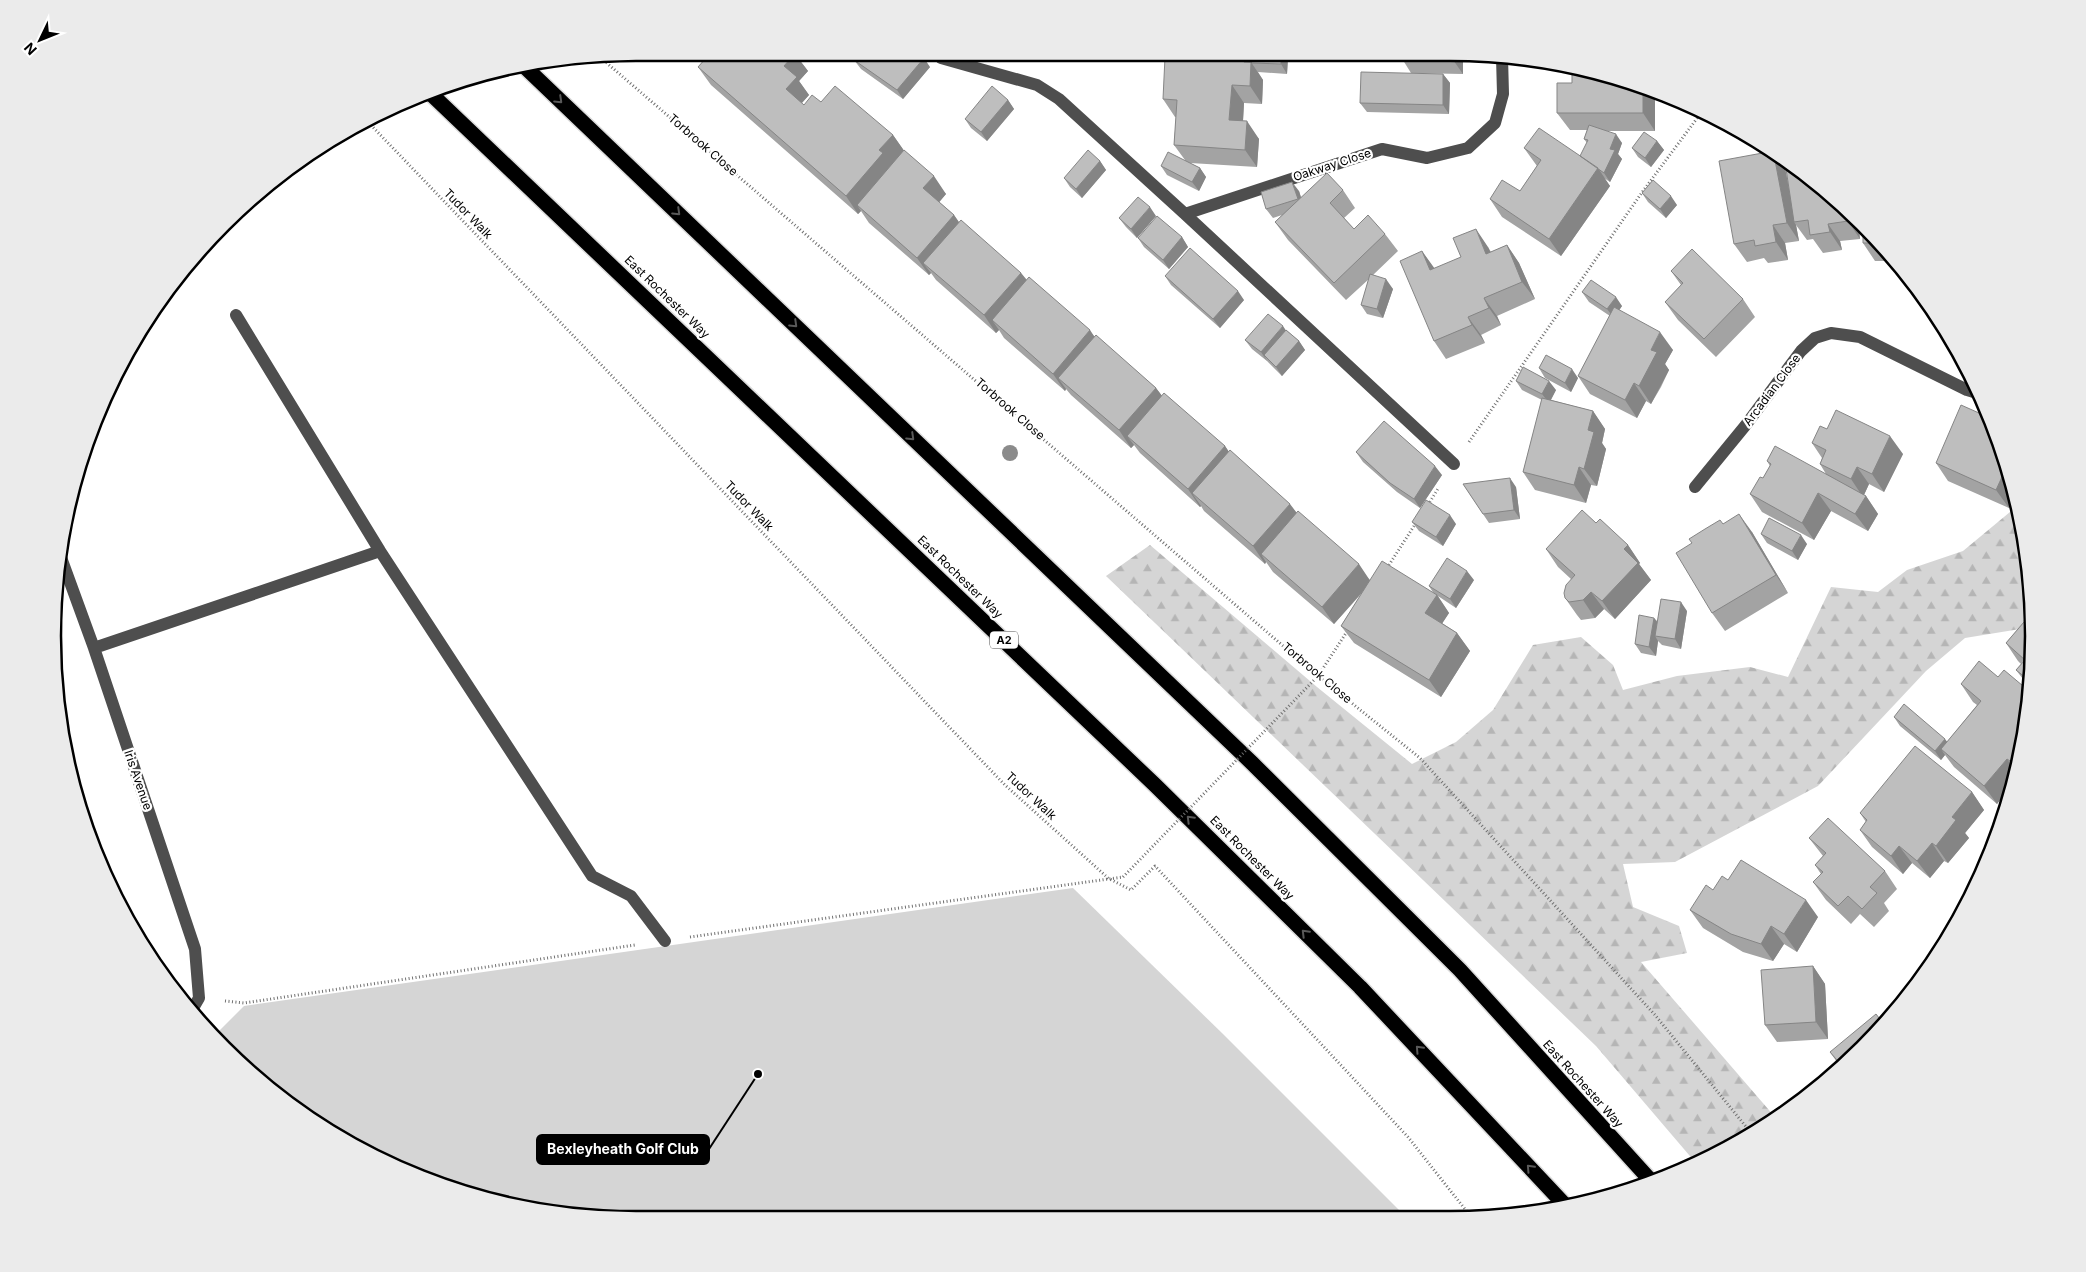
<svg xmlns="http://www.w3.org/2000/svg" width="2086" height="1272" font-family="Inter,sans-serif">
  <defs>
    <pattern id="forest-firs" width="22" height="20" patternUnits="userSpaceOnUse" patternTransform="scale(1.25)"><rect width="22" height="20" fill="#d5d5d5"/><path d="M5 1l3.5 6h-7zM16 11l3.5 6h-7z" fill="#b5b5b5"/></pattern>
  </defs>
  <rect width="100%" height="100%" fill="#fff"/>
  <path fill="#d5d5d5" d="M1073,888l150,146 184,184 -847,-3 -147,-40 -132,-76 -58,-51 -10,-11 31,-31z"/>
  <path fill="url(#forest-firs)" d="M2016,507l12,53 3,62 -11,7 -55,9 -39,33 -108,115 -143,76 -52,2 10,43 46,19 8,27 -46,9 134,155 -34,24 -46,21 -99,-116 -490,-470 44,-31 167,142 95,77 44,-22 37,-32 40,-65 48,-8 32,28 10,25 54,-14 73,-9 38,10 43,-90 47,5 29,-22 56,-19z"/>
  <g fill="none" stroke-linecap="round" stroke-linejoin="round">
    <defs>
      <path id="highway" d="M524,66l728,697 208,207 192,212
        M429,92l726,693 205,202 203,216"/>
    </defs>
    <use href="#highway" stroke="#dbdbdb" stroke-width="18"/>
    <path stroke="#707070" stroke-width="3" stroke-dasharray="1 2.5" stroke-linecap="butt" d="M601,58l717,618 102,82 235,257 97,119
      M366,120l639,665 103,93 23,12 24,-24 253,271 64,81
      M1469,442l174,-251 58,-78
      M1428,505l11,-18
      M1387,568l29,-45
      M1318,676l30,-46
      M690,937l433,-60
      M225,1001l19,2 391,-58"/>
    <path stroke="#4e4e4e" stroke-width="12" d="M941,58l96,27 22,14 126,115 269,250
      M1185,214l197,-65 45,9 41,-10 27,-25 8,-29 -1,-37
      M236,315l144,236 212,325 39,20 34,45
      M1695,487l50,-61 56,-75 14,-13 16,-5 29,4 107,53 10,3
      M59,552l35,96 101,301 4,49 -7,12
      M94,648l286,-97"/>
    <use href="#highway" stroke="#000" stroke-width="15"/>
    <path stroke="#707070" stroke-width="3" stroke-dasharray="1 2.5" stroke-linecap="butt" d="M1123,877l195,-201"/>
  </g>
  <circle fill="#8b8b8b" cx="1010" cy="453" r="8"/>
  <path fill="#a3a3a3" d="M1288,57l-1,17 -29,-2 5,8 -1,24 -18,-1 -1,18 16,18 -2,28 -67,-4 10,5 6,9 -7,14 -32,-16 -6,-9 24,-6 -11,-15 2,-28h-1l-12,-18 81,-37z
    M1401,57h62v17l-52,-1z
    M706,58h92l10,13 -9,10 10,14 -7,8 2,2 17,-3 72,33 11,16 42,43 -7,8 15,13 5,7 62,51 6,7 129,108 6,8 63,50 4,6 141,128 64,14 -5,-8 45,-6 -18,28 -18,-12 11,17 -7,10 15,10 13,18 -29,46 -87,-54 -13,-17 21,-33 -28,31 -61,-52 -7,-10 -1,2 -61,-53 -3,-5 -1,1 -60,-54 -6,-8 -3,3 -60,-53 -5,-6 -1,2 -61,-53 -5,-8 -3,3 -60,-53 -5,-7 -2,2 -60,-52 -8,-12 -3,3 -147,-129 -13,-18z
    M854,60l76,7 -27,32 -42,-30z
    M1572,70l83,22v39h-49l16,12 -4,11 4,5 -12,23 -6,-4 6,8 -49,70 -59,-39 -12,-18 30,-8 17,-25 -13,-18 57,9 6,-14 -3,-4 3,-9h-17l-13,-17 15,-30z
    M1443,74l7,9 -1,31 -82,-2 -7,-9z
    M1008,100l6,9 -27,32 -16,-13 -6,-9z
    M1657,141l7,9 -13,17 -13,-10 -6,-9z
    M1768,152l9,5 8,11 5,23 68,31 2,17 -20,2 2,9 -19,3 -10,-14 -6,1 -11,-15 3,16 -14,2 3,17 -20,3 -4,-5 -17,4 -13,-18z
    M1100,161l6,9 -24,28 -12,-11 -6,-9z
    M1343,190l12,18 -11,10 10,11 31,5 13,17 -25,24 20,14 -10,29 -16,-4 -6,-9 8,-26 -23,21 -58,-60 -13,-18 7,-7 -9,3 -7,-9 33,-18 2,6z
    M1642,193l35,12 -11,13 -18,-16z
    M1156,216l-19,22 -11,-11 -7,-9z
    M1863,227l25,24 8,10h-21l-12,-18z
    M1182,237l6,10 -19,22 -25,-22 -6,-9z
    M1507,245l12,18 16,36 -38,17 4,9 -20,10 4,8 -39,16 -12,-18 -12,-90 12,18 54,-22 3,5z
    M1671,271l72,28 12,18 -39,40 -38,-37 -13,-18 16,-17z
    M1165,276l79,24 -24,28 -49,-43z
    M1582,292l40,14 -3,4 54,40 -8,14 4,6 -8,17 -10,17 -5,-3 -9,17 -47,-24 -12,-18 32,-60 -21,-14z
    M1286,330l13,11 6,9 -23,26 -15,-15 -15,-12 -7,-9z
    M1539,368l39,10 -7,14 -26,-14z
    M1516,381l40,9 -5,10 42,11 12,18 -3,14 4,6 -9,37 -6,-1 -5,18 -51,-13 -12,-18 19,-72 -20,-10z
    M1827,429l76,25 -19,38 -15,-8 -5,11 2,1 12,18 -10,17 -37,-20 -17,29 -52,-28 -12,-18 13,-16 7,-12 -3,-5 59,13 -6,-10 2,-6 -10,-15z
    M2002,448l12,48 -5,12 -61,-27 -12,-18z
    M1356,452l86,23 -22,33 -23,-16 -34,-30z
    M1463,484l53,3 4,32 -31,4z
    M1412,522l44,2 -13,22 -24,-15z
    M1596,523l32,22 12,18 -1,1 12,16 -36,39 -11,-10 -9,9 -14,2 -4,-5 -12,-17 6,-19 -13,-12 -12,-18z
    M1723,524l29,8 36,61 -63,38 -13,-18z
    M1761,534l46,10 -9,16 -31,-17z
    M1687,611l-6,38 -19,-4 -4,-4 -2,15 -15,-3 -6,-9 19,-26 4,4z
    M2030,615l2,59 -2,14 -14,-18 5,-6 -3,-3 -12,-18z
    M1998,677l31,14 -15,91 -17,22 -43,-37 -9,-12 -4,5 -41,-34 -6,-9 53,25 30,-37 -4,-3 -12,-18z
    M1972,792l12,18 -19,23 4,5 -21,25 -4,-2 -14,17 -18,-15 -9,11 -31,-27 -12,-17 6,-8 -6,-9z
    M1809,838l76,33 12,18 -13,14 5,8 -15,16 -14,-13 -9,10 -25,-24 -13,-18 8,-8 -6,-9 8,-9z
    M1728,880l90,37 -21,35 -13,-8 -11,17 -30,-9 -40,-24 -13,-18 23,-20z
    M1813,966l12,18 3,55 -51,3 -12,-17z
    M1883,1023l-42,45 -11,-16z"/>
  <path fill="#858585" d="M1281,57h7l-1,17 -6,-10z
    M1451,57h12v17z
    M791,58h7l10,13 -9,10 10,14 -11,12 -12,-18 -2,-23z
    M924,58l6,9 -27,32 -6,-9z
    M1251,62l12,18 -1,24 -12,-18z
    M1443,74l7,9 -1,31 -6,-9z
    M1232,85l12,18 -2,35 -13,-18z
    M1643,89l12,3v39l-12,-18z
    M1008,100l6,9 -27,32 -6,-9z
    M1247,121l12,18 -2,28 -12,-17z
    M1616,134l6,9 -4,11 4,5 -12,23 -6,-9 6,-24z
    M893,135l12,17 -48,53 4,6 -3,3 -12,-18 33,-46z
    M1657,141l7,9 -13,17 -6,-9z
    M1774,155l3,2 8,11 10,54h-1l2,3 3,16 -12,-18z
    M1100,161l6,9 -24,28 -6,-9z
    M1200,168l6,9 -7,14 -7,-9z
    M1598,168l12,18 -49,70 -12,-17z
    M934,176l12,18 -10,12 -13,-18z
    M1292,182l7,9 5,17 -6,-9z
    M1671,196l6,9 -11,13 -6,-9z
    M1150,207l6,9 -19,22 -6,-9z
    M1846,212l12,10 2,17 -12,-18z
    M954,215l12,18 -43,30 8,10 -2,2 -12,-17z
    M1828,224l12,17 2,9 -12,-18z
    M1773,225l12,18 3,17 -12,-18z
    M1476,229l12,18 11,25 -13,-18z
    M1182,237l6,10 -19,22 -6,-9z
    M1507,245l12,18 16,36 -13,-17z
    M1422,251l13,18 -5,1z
    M1021,273l13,17 -42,30 7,10 -3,3 -12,-18z
    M1386,279l7,10 -10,29 -6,-9z
    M1238,291l6,9 -24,28 -7,-9z
    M1616,297l6,9 -8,12 -7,-9z
    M1484,298l13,18 4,9 -12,-17z
    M1468,317l13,18 4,8 -13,-18z
    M1283,326l6,9 -25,20 3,6 -6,-9z
    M1090,330l12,18 -44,30 8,11 -1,2 -12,-17z
    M1660,332l13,18 -8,14 4,6 -18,34 -12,-18 12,-36z
    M1299,341l6,9 -23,26 -6,-9z
    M1572,369l6,9 -7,14 -6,-9z
    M1549,381l7,9 -7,13 -7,-9z
    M1634,383l12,18 -9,17 -12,-18z
    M1156,388l13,17 -42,31 7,9 -3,3 -12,-18z
    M1593,411l12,18 -3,14 4,6 -9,37 -13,-17 4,-39z
    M1890,436l13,18 -19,38 -12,-18z
    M1998,437l4,11 12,48 -5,12 -13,-18 3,-32 -4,-15z
    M1225,446l12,18 -45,29 9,13 -1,1 -12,-18z
    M1435,466l7,9 -22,33 -6,-9z
    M1579,467l12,18 -5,18 -12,-18z
    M1857,467l12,17 -6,13 -12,-18z
    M1510,478l6,9 4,32 -6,-9z
    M1818,493l13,18 -17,29 -12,-17z
    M1866,496l12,18 -10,17 -13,-17z
    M1290,504l13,17 -42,33 5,8 -1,2 -12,-18z
    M1739,514l13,18 36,61 -12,-18z
    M1450,515l6,9 -13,22 -7,-9z
    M1801,535l6,9 -9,16 -6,-9z
    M1628,545l12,18 -1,1 12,16 -36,39 -13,-18 22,-52z
    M1359,564l12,18 -37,42 -12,-17z
    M1467,571l7,9 -18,28 -6,-9z
    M1591,592l13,17 -9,9 -12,-18z
    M1437,595l12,18 -11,17 -13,-17z
    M1681,602l6,9 -6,38 -6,-10z
    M1654,618l7,9 -6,9 3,5 -2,15 -7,-9z
    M1457,633l13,18 -29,46 -12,-17z
    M1945,739l7,9 -11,1 4,6 -4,5 -6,-9z
    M2020,750l-4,20 -6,-9z
    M2007,759l9,13 -2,10 -17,22 -13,-18z
    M1972,792l12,18 -19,23 4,5 -21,25 -12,-17 16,-29z
    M1932,843l12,18 -14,17 -13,-17z
    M1899,846l13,17 -9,11 -12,-18z
    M1806,900l12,17 -21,35 -13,-18z
    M1771,926l13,18 -11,17 -12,-17z
    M1813,966l12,18 3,55 -12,-17z"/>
  <path fill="#bebebe" stroke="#858585" d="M1165,57l86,5 -1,24 -18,-1 -3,35 18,1 -2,29 -71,-5 3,-45 -14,-1z
    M1244,57h37v7l-29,-1 -1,-1h-7z
    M706,58h85l-7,8 13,11 -11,12 18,16 8,-10 9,7 14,-16 58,49 -14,15 4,3 -37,43 -148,-129z
    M856,58h68l-27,32 -43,-30z
    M1572,70l71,19v24h-86v-30h15z
    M1361,72l82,2v31l-83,-2z
    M992,86l16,14 -27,32 -16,-13z
    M1589,125l27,9 -6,15 5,1 -11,23 -24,-17 8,-16 -4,-1z
    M1539,128l59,40 -49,71 -59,-40 12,-19 18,11 21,-31 -17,-12z
    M1644,132l13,9 -12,17 -13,-10z
    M904,150l30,26 -11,12 31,27 -37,43 -60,-53z
    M1088,150l12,11 -24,28 -12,-11z
    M1168,152l32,16 -8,14 -31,-16z
    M1768,152l6,3 13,68 -14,2 3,17 -21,4 -1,-6 -20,4 -15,-83z
    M1785,162l20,11 41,39 2,9 -20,3 2,8 -20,3 -2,-15 -14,2z
    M1327,173l16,17 -13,13 24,26 14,-14 17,19 -51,49 -59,-61z
    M1653,180l18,16 -11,13 -18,-16z
    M1292,182l6,17 -32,10 -5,-17z
    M1138,197l12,10 -19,22 -12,-11z
    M1157,216l25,21 -19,23 -25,-22z
    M961,220l60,53 -37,42 -61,-52z
    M1863,227l17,16h-17z
    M1476,229l10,25 21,-9 15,37 -38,16 5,10 -21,9 4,8 -38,16 -34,-80 22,-10 8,19 31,-13 -8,-19z
    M1190,248l48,43 -25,28 -48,-43z
    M1692,249l51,50 -39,40 -39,-37 18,-19 -12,-12z
    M1370,274l16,5 -9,30 -16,-4z
    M1029,277l61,53 -37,44 -61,-54z
    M1591,280l25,17 -9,12 -25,-17z
    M1614,307l46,25 -9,18 6,2 -18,34 -5,-3 -9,17 -47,-24z
    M1268,314l15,12 -22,26 -16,-12z
    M1286,330l13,11 -23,26 -12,-12z
    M1096,335l60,53 -37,42 -61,-52z
    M1546,355l26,14 -7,14 -26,-15z
    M1523,367l26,14 -7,13 -26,-13z
    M1164,393l61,53 -37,43 -61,-53z
    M1542,398l51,13 -5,19 6,2 -10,37 -5,-2 -5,18 -51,-13z
    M1961,405l27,12 10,20 -3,6 7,4v1l1,1 -4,9 7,3 1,5 -11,24 -60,-27z
    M1836,410l54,26 -18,38 -15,-7 -6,12 -31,-15 6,-14 -14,-7 8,-17 7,3z
    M1384,421l51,45 -21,33 -24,-16 -34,-31z
    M1775,446l91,50 -11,18 -37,-21 -16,30 -52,-29 10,-17 3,1 8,-14 -4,-3z
    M1230,450l60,54 -37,42 -61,-53z
    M1510,478l4,32 -31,4 -20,-30z
    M1426,500l24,15 -14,22 -24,-15z
    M1582,510l14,13 4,-4 28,26 -4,4 14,14 -36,38 -11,-9 -8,8 -14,2 -4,-4 -1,-5 2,-8 9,-10 -29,-26z
    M1298,511l61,53 -37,43 -61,-53z
    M1739,514l37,61 -64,38 -36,-60 16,-10 -3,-4 16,-10 15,-9 3,4z
    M1769,518l32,17 -9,16 -31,-17z
    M1447,558l20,13 -17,28 -21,-13z
    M1382,561l55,34 -12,18 32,20 -28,47 -88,-54z
    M1661,599l20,3 -6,37 -20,-3z
    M1639,615l15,3 -5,29 -14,-3z
    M2030,615l2,59 -1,8 -15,-12 9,-10 -19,-17z
    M1979,661l19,16 6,-7 25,21 -9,59 -10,11 -3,-2 -23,27 -43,-37 40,-48 -20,-17z
    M1904,704l41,35 -10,12 -41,-34z
    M1915,746l57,46 -20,25 4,3 -20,26 -4,-3 -15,18 -18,-15 -8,10 -31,-26 7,-10 -7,-7z
    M1828,818l57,53 -15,16 7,6 -15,16 -14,-13 -10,10 -25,-24 10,-10 -8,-7 11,-12 -17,-15z
    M1741,860l65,40 -22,34 -13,-8 -10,18 -30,-10 -41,-24 16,-25 7,5 9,-14 6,4z
    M1813,966l3,56 -51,3 -4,-55z
    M1876,1014l7,9 -41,43 -12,-14z"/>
  <defs><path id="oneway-chevron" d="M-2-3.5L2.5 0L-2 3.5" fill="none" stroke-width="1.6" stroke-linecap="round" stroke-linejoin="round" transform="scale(1.25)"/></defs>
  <g stroke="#595959">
    <use href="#oneway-chevron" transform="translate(559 100) rotate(44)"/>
    <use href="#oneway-chevron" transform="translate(677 212) rotate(44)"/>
    <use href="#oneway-chevron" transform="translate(794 324) rotate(44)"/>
    <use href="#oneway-chevron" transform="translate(911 437) rotate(44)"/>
    <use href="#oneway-chevron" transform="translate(1190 819) rotate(-135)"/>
    <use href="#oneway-chevron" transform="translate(1305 933) rotate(-135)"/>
    <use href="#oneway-chevron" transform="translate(1419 1049) rotate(-133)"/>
    <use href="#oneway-chevron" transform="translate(1530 1168) rotate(-133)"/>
  </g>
  <g text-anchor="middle" stroke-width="4.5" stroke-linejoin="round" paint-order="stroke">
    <rect fill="#fff" stroke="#4c4c4c" stroke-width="1" x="990" y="631.5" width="28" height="17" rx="4"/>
    <g font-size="11" font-weight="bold" fill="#000">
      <text x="1004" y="644">A2</text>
    </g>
    <g font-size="12" fill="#000" stroke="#fff">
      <text transform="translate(703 145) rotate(41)" y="4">Torbrook Close</text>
      <text transform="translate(1332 165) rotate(-18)" y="4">Oakway Close</text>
      <text transform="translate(468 214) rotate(46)" y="4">Tudor Walk</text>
      <text transform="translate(667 297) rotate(44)" y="4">East Rochester Way</text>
      <text transform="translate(1772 390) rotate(-53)" y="4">Arcadian Close</text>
      <text transform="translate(1010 409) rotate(41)" y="4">Torbrook Close</text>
      <text transform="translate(749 506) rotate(46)" y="4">Tudor Walk</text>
      <text transform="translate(960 577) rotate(44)" y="4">East Rochester Way</text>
      <text transform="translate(1317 673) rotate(40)" y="4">Torbrook Close</text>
      <text transform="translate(138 780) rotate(71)" y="4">Iris Avenue</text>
      <text transform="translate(1031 796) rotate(43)" y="4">Tudor Walk</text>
      <text transform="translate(1252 858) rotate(45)" y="4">East Rochester Way</text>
      <text transform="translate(1583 1084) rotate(48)" y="4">East Rochester Way</text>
    </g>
  </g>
  <path d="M0 0H2086V1272H0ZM636 61H1450A575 575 0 0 1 2025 636V636A575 575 0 0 1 1450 1211H636A575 575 0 0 1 61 636V636A575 575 0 0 1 636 61Z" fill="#ebebeb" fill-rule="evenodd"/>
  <path fill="none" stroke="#000" stroke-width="2.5" d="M636 61H1450A575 575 0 0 1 2025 636V636A575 575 0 0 1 1450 1211H636A575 575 0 0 1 61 636V636A575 575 0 0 1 636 61Z"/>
  <path fill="none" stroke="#000" stroke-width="2" d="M758 1074L709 1149"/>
  <circle fill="#000" stroke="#fff" stroke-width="2" cx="758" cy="1074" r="5"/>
  <rect fill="#000" stroke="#000" stroke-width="2" x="537" y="1135" width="172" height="29" rx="5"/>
  <g font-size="14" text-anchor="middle" font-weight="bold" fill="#fff">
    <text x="623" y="1154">Bexleyheath Golf Club</text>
  </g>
  <g transform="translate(40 40) rotate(227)" stroke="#ffffff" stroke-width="4" paint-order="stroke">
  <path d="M0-4L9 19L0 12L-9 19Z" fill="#000000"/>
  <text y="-8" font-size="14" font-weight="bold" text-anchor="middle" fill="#000000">N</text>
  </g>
</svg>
